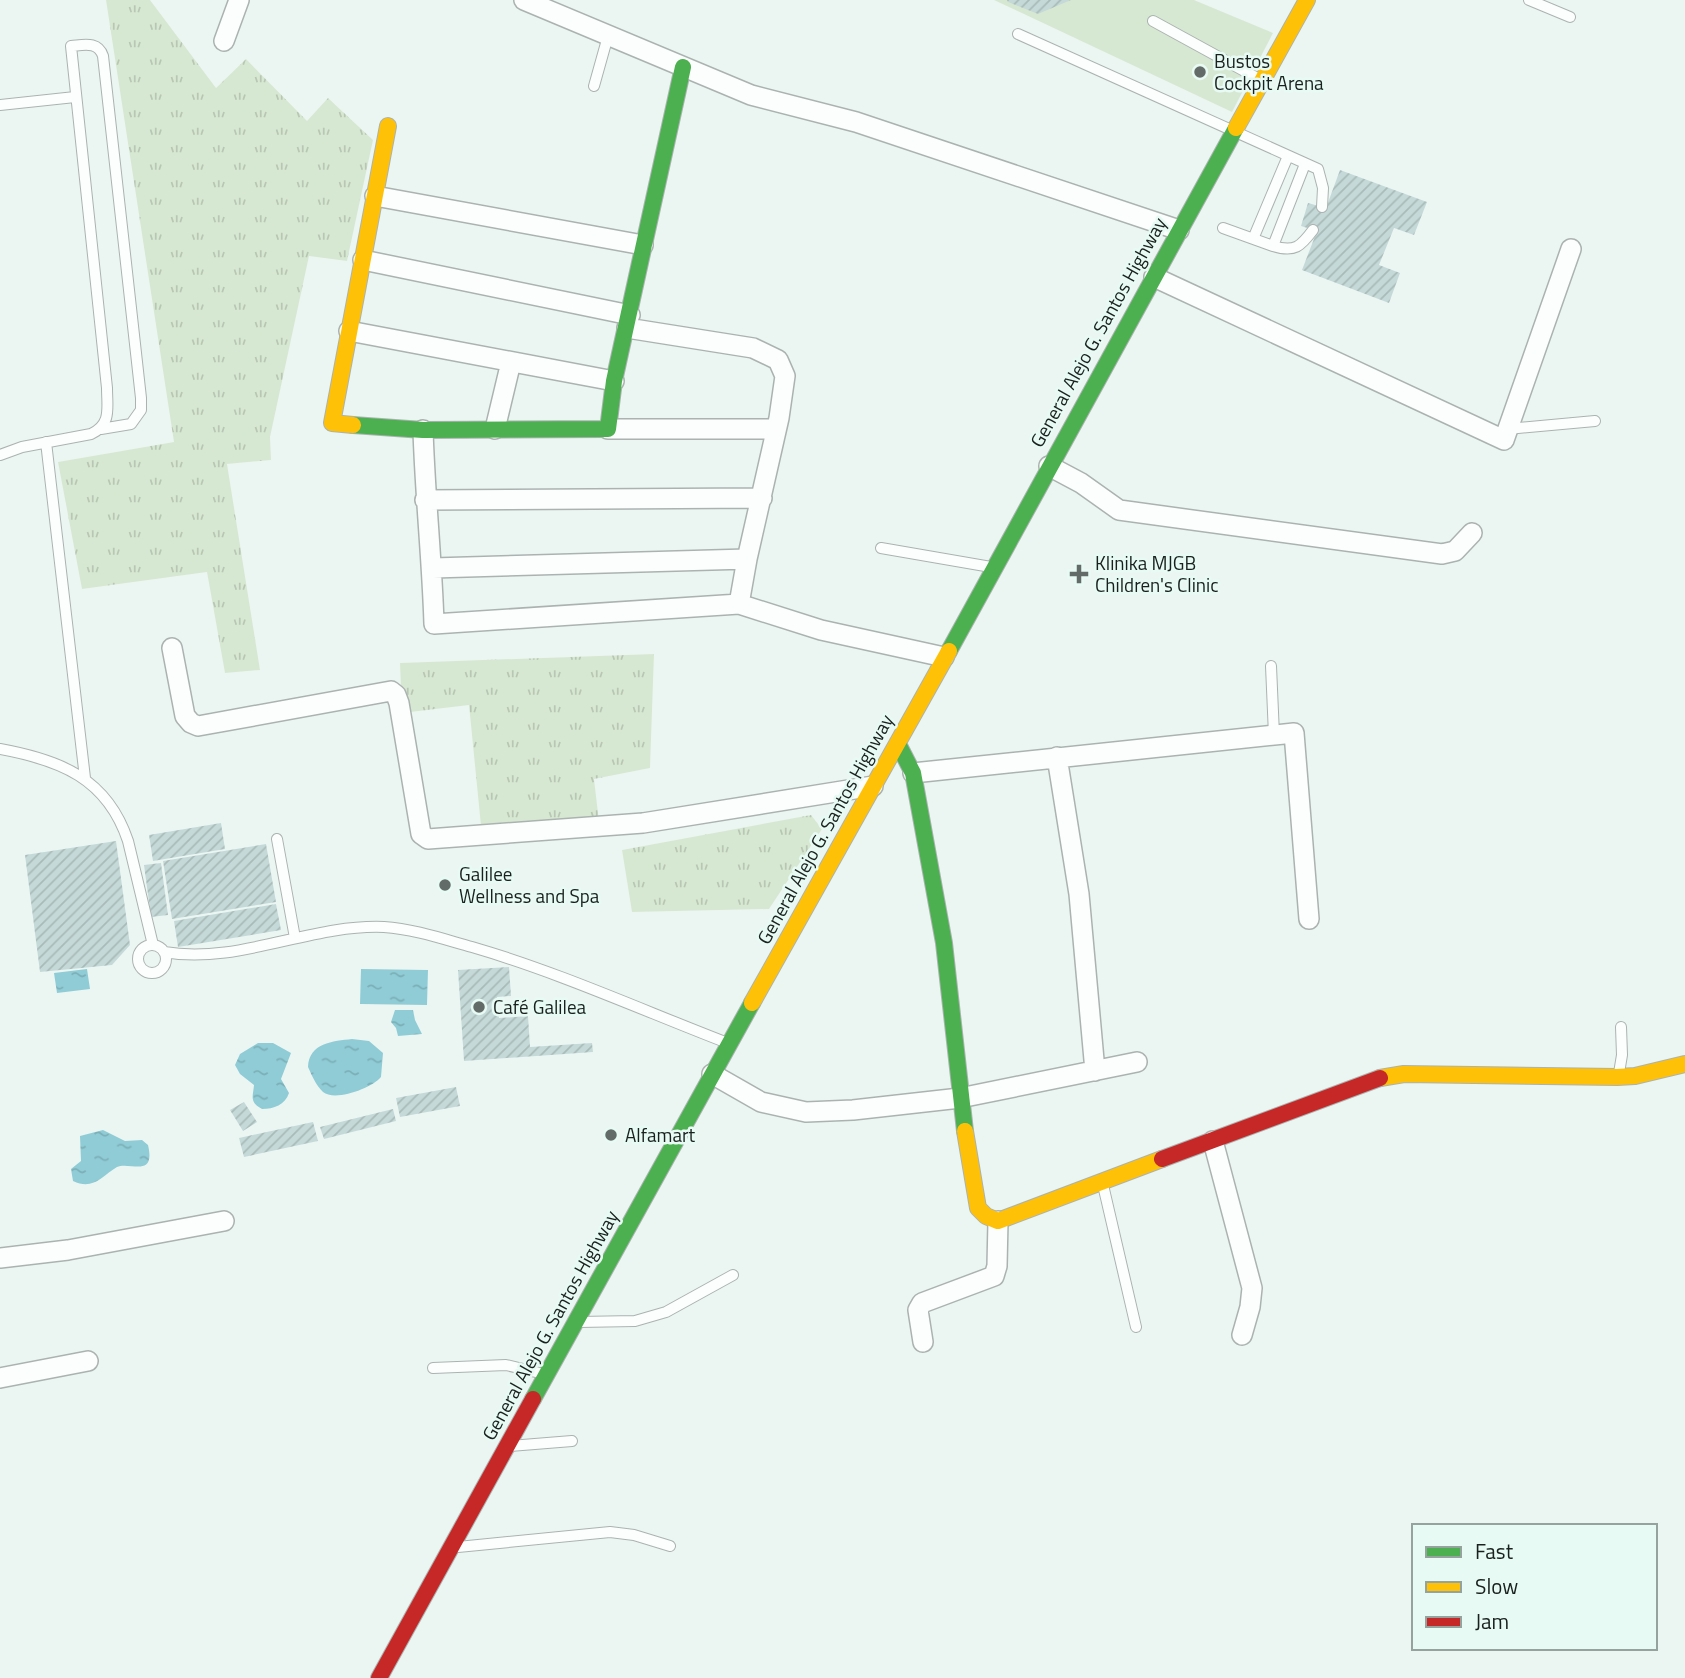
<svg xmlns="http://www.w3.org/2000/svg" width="1685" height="1678" font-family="'Titillium Web',sans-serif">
  <defs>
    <pattern id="grass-tufts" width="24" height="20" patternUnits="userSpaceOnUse" patternTransform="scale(1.75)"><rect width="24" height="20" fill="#d7e8d2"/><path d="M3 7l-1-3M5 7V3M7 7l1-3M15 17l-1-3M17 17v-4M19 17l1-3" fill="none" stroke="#b8c7b4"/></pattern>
    <pattern id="water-ripples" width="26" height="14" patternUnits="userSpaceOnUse" patternTransform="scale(1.75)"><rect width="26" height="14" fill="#90ccd6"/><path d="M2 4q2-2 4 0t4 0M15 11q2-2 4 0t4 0" fill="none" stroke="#7cafb7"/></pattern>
    <pattern id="building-hatch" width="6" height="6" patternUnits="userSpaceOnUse" patternTransform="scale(1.75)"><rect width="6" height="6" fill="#c5dad8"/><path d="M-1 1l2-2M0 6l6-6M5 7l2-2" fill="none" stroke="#a9bbb9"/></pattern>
  </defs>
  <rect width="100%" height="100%" fill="#ebf6f3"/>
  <path fill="url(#grass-tufts)" d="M106,0h44l66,88 30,-29 61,62 21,-23 45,42 -26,121 -38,-5 -39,181 1,23 -44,4 33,206 -35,3 -18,-101 -125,17 -24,-127 116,-20z
    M654,654l-4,114 -56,11 6,51 -118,6 -13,-131 -67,8 -2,-50z
    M811,815l11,14 -53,80 -137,3 -10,-62z"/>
  <path fill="#d7e8d2" d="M994,0h200l79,33 -41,79z"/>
  <path fill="url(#water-ripples)" d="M87,969l3,20 -33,4 -3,-20z
    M361,969l67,1 -1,35 -67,-1z
    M395,1010h18l2,10 7,14 -24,2 -2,-8 -5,-6z
    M352,1039l17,2 14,12 -2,24c-9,11 -46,25 -58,15 -7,-7 -11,-16 -15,-25 1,-24 25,-26 44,-28z
    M258,1043h15l18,10 -10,26 8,14c-4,12 -15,16 -27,16 -13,-7 -9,-12 -8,-24l-14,-11 -5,-9 5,-11z
    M103,1130l22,11 17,-1 6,5c8,34 -19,16 -31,22 -15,9 -24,24 -44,14l-2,-12 10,-8 -1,-25z"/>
  <path fill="url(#building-hatch)" d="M1007,0h64l-33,14 -30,-12z
    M1340,170l87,32 -13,33 -20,-7 -15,37 21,8 -11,30 -87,-33 15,-39 -16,-5 7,-23 18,5z
    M221,823l4,26 -72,12 -4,-26z
    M116,841l14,104 -18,20 -72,7 -15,-117z
    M266,844l10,58 -104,17 -9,-58z
    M161,863l7,52 -17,2 -7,-52z
    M276,904l5,26 -103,17 -4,-26z
    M509,967l2,29 -14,1 2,21 29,-2 2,31 62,-4 1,9 -129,9 -6,-91z
    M456,1087l4,19 -60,11 -4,-19z
    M244,1102l13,20 -14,9 -13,-21z
    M393,1109l3,12 -72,18 -4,-12z
    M313,1122l5,19 -74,16 -5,-19z"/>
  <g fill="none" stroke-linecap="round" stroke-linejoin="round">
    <defs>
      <path id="lane" d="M1529,0l41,17
        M1153,21l106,58
        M1018,34l300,135 5,19 -1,19
        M594,86l14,-50
        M0,105l75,-8
        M1223,228l50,18 32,-82
        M1253,239l35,-83
        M1273,246c22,7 28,0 40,-16
        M1508,429l87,-8
        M46,442l39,336
        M0,455l22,-8 69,-13c21,-10 16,-26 16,-46l-36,-342c13,-1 27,-5 32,10l38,342v12l-10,14 -30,5
        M881,548l110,19
        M1271,666l3,69
        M0,749c60,11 107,29 128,92l25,104
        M277,839l18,99
        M138 959a14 14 0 1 1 28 0a14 14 0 1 1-28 0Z
        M164,952c74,13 146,-28 220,-25 30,2 59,12 88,20 86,25 170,63 253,95
        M1619,1073l3,-18 -1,-28
        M1103,1185l33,142
        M579,1322l56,-1 31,-9 67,-37
        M433,1368l73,-3 38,9
        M510,1446l62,-5
        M458,1547l152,-15 24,3 36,11"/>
      <path id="street" d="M524,0l227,95 105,27 323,108
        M224,41l15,-41
        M375,196l268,49
        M363,260l267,55
        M1154,277l350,163 67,-191
        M627,328l126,20 25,12 7,16 -6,42 -32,141 -8,45
        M349,331l265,50
        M495,429l16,-67
        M608,429h168
        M423,430c2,65 9,129 11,194l305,-20 82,26 123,27
        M1049,466l32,17 38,27 323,44 13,-3 17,-18
        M425,500l337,-2
        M433,568l314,-9
        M172,648l13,68 6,7 7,3 193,-35 5,4 3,8 22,131 7,5 215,-16 230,-37
        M1057,757l22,137 16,177
        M913,773l381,-40 15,186
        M712,1074l49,28 45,10 47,-2 107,-12 177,-36
        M1213,1141l39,147 -2,19 -8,28
        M0,1258l68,-8 156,-29
        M923,1342l-5,-32 4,-7 72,-27 3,-10 1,-45
        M0,1378l88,-17"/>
      <path id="fast" d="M353,425l70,5 185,-1 6,-48 69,-314
        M949,651l287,-523
        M898,744l15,29 31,170 21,188
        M533,1399l219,-396"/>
      <path id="slow" d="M1236,128l71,-128
        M353,425l-21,-2 56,-297
        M752,1003l197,-352
        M1380,1078l24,-4 213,3 18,-1 50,-12
        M965,1131l13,77 8,8 12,5 164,-62"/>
      <path id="jam" d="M1162,1159l218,-81
        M379,1678l154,-279"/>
    </defs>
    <use href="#lane" stroke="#abb3b1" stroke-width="12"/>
    <use href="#street" stroke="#abb3b1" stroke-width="22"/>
    <use href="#fast" stroke="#abb3b1" stroke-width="18"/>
    <use href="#slow" stroke="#abb3b1" stroke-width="18"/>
    <use href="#jam" stroke="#abb3b1" stroke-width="18"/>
    <use href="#lane" stroke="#fcfefd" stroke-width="10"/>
    <use href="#street" stroke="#fcfefd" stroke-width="19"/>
    <use href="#fast" stroke="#4caf50" stroke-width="16"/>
    <use href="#slow" stroke="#ffc107" stroke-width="16"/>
    <use href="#jam" stroke="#c62828" stroke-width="16"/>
  </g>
  <g fill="#626b68" stroke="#e7fbf4" stroke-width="2.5">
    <circle cx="1200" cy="72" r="7"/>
    <path d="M1075.5 563.5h7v7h7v7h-7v7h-7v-7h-7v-7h7z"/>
    <circle cx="445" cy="885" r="7"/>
    <circle cx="479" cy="1007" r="7"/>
    <circle cx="611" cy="1135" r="7"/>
  </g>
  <g text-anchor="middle" stroke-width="5" stroke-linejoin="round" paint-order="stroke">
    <g font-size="19" fill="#19201d" stroke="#e7fbf4" text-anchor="start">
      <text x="1214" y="68">Bustos<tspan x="1214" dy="22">Cockpit Arena</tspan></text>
      <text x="1095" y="570">Klinika MJGB<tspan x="1095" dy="22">Children's Clinic</tspan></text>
      <text x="459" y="881">Galilee<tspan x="459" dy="22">Wellness and Spa</tspan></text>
      <text x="493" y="1014">Café Galilea</text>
      <text x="625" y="1142">Alfamart</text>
    </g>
    <g font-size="19" fill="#19201d" stroke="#e7fbf4">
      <text transform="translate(1098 332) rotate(-61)" y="7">General Alejo G. Santos Highway</text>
      <text transform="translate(825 829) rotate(-61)" y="7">General Alejo G. Santos Highway</text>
      <text transform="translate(550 1325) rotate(-61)" y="7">General Alejo G. Santos Highway</text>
    </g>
  </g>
  <rect x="1412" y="1524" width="245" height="126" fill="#e7fbf4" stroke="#95a39e" stroke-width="2"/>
  <rect x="1426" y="1547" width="35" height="10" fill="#4caf50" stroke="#95a39e" stroke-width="2"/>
  <text x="1475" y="1559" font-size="21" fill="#19201d">Fast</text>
  <rect x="1426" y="1582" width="35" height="10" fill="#ffc107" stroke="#95a39e" stroke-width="2"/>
  <text x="1475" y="1594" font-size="21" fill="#19201d">Slow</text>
  <rect x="1426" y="1617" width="35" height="10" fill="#c62828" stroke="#95a39e" stroke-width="2"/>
  <text x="1475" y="1629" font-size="21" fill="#19201d">Jam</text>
</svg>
